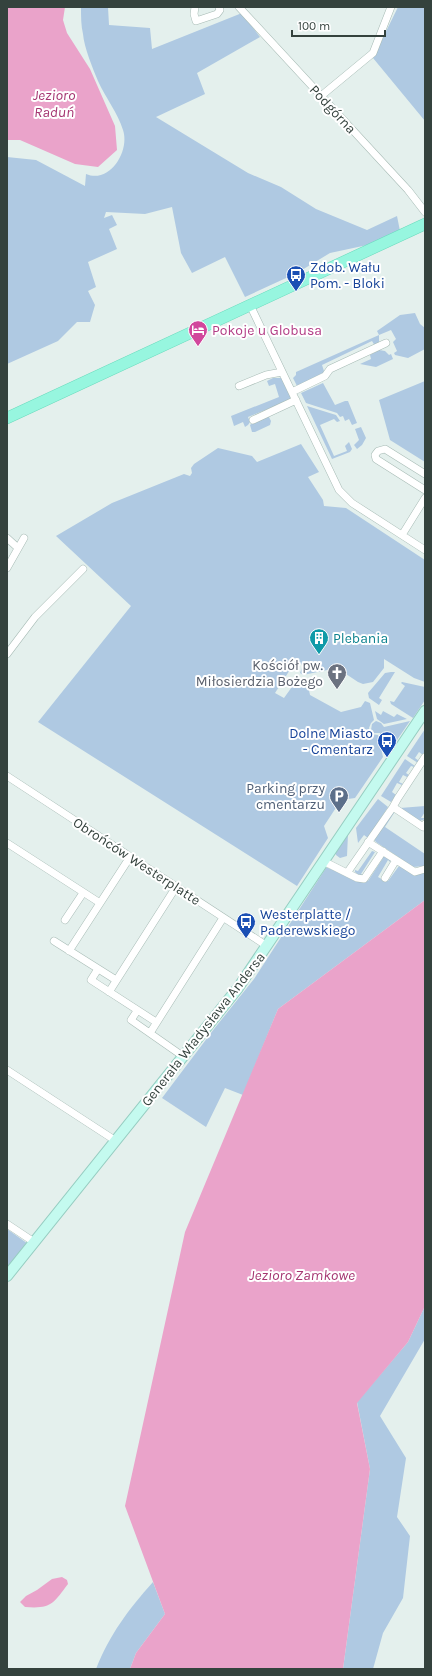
<svg xmlns="http://www.w3.org/2000/svg" width="432" height="1676" font-family="Karla,sans-serif">
  <rect width="100%" height="100%" fill="#e4f0ed"/>
  <path fill="#afc9e2" d="M81,7h27l1,18 41,3 2,21 90,-36 18,24 -63,36 8,21 -49,23 92,56 33,14 35,22 51,21 30,-14 3,15 -28,13 -42,9 -33,20 -52,24 -20,-40 -33,16 -11,-20 -9,-46 -27,7 -39,-2 -2,6 8,-3 5,10 -8,4 8,20 -29,13 8,25 -8,4 7,14 -5,17h-13l-19,19 -51,23v-207l29,3 49,26 1,-12c24,10 44,-23 37,-44 -5,-17 -18,-33 -25,-49 -5,-12 -14,-34 -15,-47 -2,-8 -2,-18 -2,-27z
    M398,7h27v114l-52,-63z
    M415,313l5,11 5,4v21l-17,9 -13,-3 -1,-2 3,-2 -4,-9 3,-3 -5,-9 -12,5v7l-4,4 -3,-5 -50,24 2,6 -1,3 -26,12 -4,-8 3,-3v-3l83,-37 -2,-4 23,-16z
    M379,350l6,1 4,4 2,-1 2,5 -17,8 -16,-3 11,-5 -1,-4z
    M273,378h9l9,16 -1,6 -42,17 2,5 -2,3 -3,2 -2,-5 -9,4 -3,-10 48,-19 -4,-13 -6,2 -2,-5z
    M425,381v81l-35,-22 -11,-40z
    M323,383l12,22 10,-4h3l9,22 -5,2 -3,-6 -4,2 -2,-5 -3,1 -3,-4 -31,-10 -5,-10z
    M307,406l29,9 4,6 -3,1 -3,-3 -14,6 14,31 13,-5 -2,-5 4,-4 3,7 -2,3 -18,7z
    M268,415l3,6 -1,4 -15,7h-3l-2,-7 5,-4z
    M361,427l5,11 -4,7 -5,4 -3,-4 5,-5 -4,-11z
    M301,444l18,28 -11,5 15,23 1,6 22,2 79,52v122l-11,-4 -30,-19v9l-11,14 -10,2 -5,-2 -21,-14 -34,7 -3,-2 3,-8 -8,-3 -20,31 9,5 10,-14 6,2 4,-6 3,1 3,14 31,17 20,-5 4,-6 5,2 4,17 -3,3 -2,5 2,6 7,1 5,22 -28,41 -14,2 -17,26 4,12 -31,48 -259,-164 93,-116 -75,-70 56,-33 72,-29 6,2 2,-3 -1,-5 3,-4 24,-16 34,8 5,6z
    M391,672h4l-16,26 3,2 -3,5 -10,-7 -1,-5 17,-20z
    M402,682l23,5v13l-12,18 -22,-14 -1,-3 4,1 11,-16 -4,-3z
    M375,711l6,4 2,-4 11,6 3,-3 10,5 -23,5 -7,-5z
    M376,721l5,2 3,4 26,-6 -24,35 -6,-23h-6l-3,-3 1,-6z
    M425,729v23l-2,3 -4,-3 -4,6 4,3 -1,2 -11,-7z
    M405,759l10,7 -1,1 -3,-1 -5,7 3,2 -2,2 -4,-2 -4,7 4,2 -1,1 -5,-2 -5,9 4,3 -5,7 -10,-6z
    M378,799l10,8 -20,31 -4,-3 -6,8 -2,-15z
    M425,806v6l-4,6h4v1l-5,2 -20,-13z
    M392,812l2,1 -9,14 40,27v12l-12,1 -37,-25 -3,-4z
    M347,833l1,1 -1,22 -7,2 -4,-3 -1,-3z
    M372,851l3,1 -14,22 3,2h-5l-4,-4v-2l3,1z
    M385,856l6,4 -1,2 -2,-2 -10,17 7,4h3l11,-15 26,6v28l-147,109 -35,86 -18,-7 -19,39 -44,-29 52,-69 40,-50 72,-111h2l26,10 14,3 15,-23 -2,-1z
    M7,1229l24,17 -24,30z
    M425,1306v33l-45,77 26,42 -9,59 13,19 -7,62 -20,35 -10,36h-30l27,-200 -13,-67 51,-60z
    M153,1582l12,32 -29,39 -6,16h-34c14,-35 32,-59 57,-87z"/>
  <path fill="#eaa3ca" d="M7,7h58l-2,13 4,13 23,36 25,57 2,24 -19,17 -23,-3 -55,-24h-13z
    M425,900v406l-17,36 -51,61 13,66 -27,200h-213l6,-16 29,-39 -40,-108 60,-274 93,-223z
    M62,1577l5,3 1,4c-15,20 -17,25 -43,23l-5,-5 6,-6 11,-6 15,-11z"/>
  <g fill="none" stroke-linecap="round" stroke-linejoin="round">
    <defs>
      <path id="minor" d="M195,7l-1,7 2,7 21,-7 3,-4 -1,-3
        M239,7l169,183 17,22
        M321,96l52,-43 18,-46
        M250,305l89,185 13,13 73,47
        M239,386l27,-11 16,-3
        M292,392l33,-16 5,-7 56,-26
        M253,420l43,-20
        M425,474l-40,-25 -7,2 -3,4 1,4 49,31
        M402,535l23,-37
        M7,538l11,10
        M7,568l17,-30
        M7,654l28,-37 48,-48
        M7,776l260,170
        M393,807l30,20 2,-3
        M368,842l47,30 10,-3
        M7,843l93,60
        M323,861l24,12 46,-66 5,-9 27,-41
        M347,873l10,5 7,1 19,-28
        M385,878l11,-18
        M65,920l18,-27
        M54,941l62,39
        M69,951l61,-94
        M98,969l-7,11 65,42
        M109,992l67,-105
        M137,1011l-6,9 53,37
        M150,1033l73,-115
        M7,1070l109,71
        M7,1224l27,18"/>
      <path id="secondary" d="M7,1276l231,-288 187,-277"/>
      <path id="primary" d="M7,418l418,-194"/>
    </defs>
    <use href="#minor" stroke="#a7bbb5" stroke-width="8"/>
    <use href="#secondary" stroke="#96cdc1" stroke-width="12"/>
    <use href="#primary" stroke="#69dabc" stroke-width="12"/>
    <use href="#minor" stroke="#fff" stroke-width="7"/>
    <use href="#secondary" stroke="#c4faef" stroke-width="10"/>
    <use href="#primary" stroke="#97f6df" stroke-width="11"/>
  </g>
  <defs>
    <symbol id="bus-pin" viewBox="-11 -11 22 30"><path d="M0 17L-7.5 6A9.5 9.5 0 1 1 7.5 6Z" fill="#1a4fb4" stroke="#fff"/><path d="M-5-6H5V4H4V6H2V4H-2V6H-4V4H-5ZM-3.5-4V0h7V-4ZM-3.5 1.2v1.5H-2V1.2ZM2 1.2v1.5H3.5V1.2Z" fill="#fff"/></symbol>
    <symbol id="hotel-pin" viewBox="-11 -11 22 30"><path d="M0 17L-7.5 6A9.5 9.5 0 1 1 7.5 6Z" fill="#d1479c" stroke="#fff"/><path d="M-6-4.5h1.5V1H6V5H4.5V3h-9V5H-6ZM-4 0a1.8 1.8 0 1 1 3.6 0ZM.5 0V-2.5h3Q6-2.5 6 0Z" fill="#fff"/></symbol>
    <symbol id="building-pin" viewBox="-11 -11 22 30"><path d="M0 17L-7.5 6A9.5 9.5 0 1 1 7.5 6Z" fill="#0f9aa8" stroke="#fff"/><path d="M-4-6H4V6H1V3H-1V6H-4ZM-2.5-4.3h1.7v1.8h-1.7ZM.8-4.3h1.7v1.8H.8ZM-2.5-1h1.7V.8h-1.7ZM.8-1h1.7V.8H.8Z" fill="#fff"/></symbol>
    <symbol id="church-pin" viewBox="-11 -11 22 30"><path d="M0 17L-7.5 6A9.5 9.5 0 1 1 7.5 6Z" fill="#6b7280" stroke="#fff"/><path d="M-1.2-6h2.4v3.5h3.3v2.4h-3.3V6h-2.4V-.1h-3.3v-2.4h3.3Z" fill="#fff"/></symbol>
    <symbol id="parking-pin" viewBox="-11 -11 22 30"><path d="M0 17L-7.5 6A9.5 9.5 0 1 1 7.5 6Z" fill="#5c6f8a" stroke="#fff"/><path d="M-3.5-5.5H1a3.5 3.5 0 0 1 0 7H-1V5.5H-3.5ZM-1-3.4V-.6H.8a1.4 1.4 0 0 0 0-2.8Z" fill="#fff"/></symbol>
  </defs>
  <g fill-rule="evenodd">
    <use href="#bus-pin" x="285" y="264" width="22" height="30"/>
    <use href="#hotel-pin" x="187" y="319" width="22" height="30"/>
    <use href="#building-pin" x="308" y="627" width="22" height="30"/>
    <use href="#church-pin" x="326" y="662" width="22" height="30"/>
    <use href="#bus-pin" x="376" y="730" width="22" height="30"/>
    <use href="#parking-pin" x="328" y="785" width="22" height="30"/>
    <use href="#bus-pin" x="235" y="911" width="22" height="30"/>
  </g>
  <g text-anchor="middle" stroke-width="4" stroke-linejoin="round" paint-order="stroke">
    <g font-size="14" fill="#34423d" stroke="#fff">
      <text transform="translate(333 109) rotate(47)" y="5">Podgórna</text>
      <text transform="translate(137 861) rotate(33)" y="5">Obrońców Westerplatte</text>
      <text transform="translate(203 1029) rotate(-52)" y="5">Generała Władysława Andersa</text>
    </g>
    <g font-size="14" fill="#164399" stroke="#fff" text-anchor="start">
      <text x="310" y="272">Zdob. Wału<tspan x="310" dy="16">Pom. - Bloki</tspan></text>
      <text x="373" y="738" text-anchor="end">Dolne Miasto<tspan x="373" dy="16">- Cmentarz</tspan></text>
      <text x="260" y="919">Westerplatte /<tspan x="260" dy="16">Paderewskiego</tspan></text>
    </g>
    <g font-size="14" fill="#b23c85" stroke="#fff" text-anchor="start">
      <text x="212" y="335">Pokoje u Globusa</text>
    </g>
    <g font-size="14" fill="#0d838f" stroke="#fff" text-anchor="start">
      <text x="333" y="643">Plebania</text>
    </g>
    <g font-size="14" fill="#5b616d" stroke="#fff" text-anchor="end">
      <text x="323" y="670">Kościół pw.<tspan x="323" dy="16">Miłosierdzia Bożego</tspan></text>
    </g>
    <g font-size="14" fill="#4e5e75" stroke="#fff" text-anchor="end">
      <text x="325" y="793">Parking przy<tspan x="325" dy="16">cmentarzu</tspan></text>
    </g>
    <g font-size="15" font-style="italic" fill="#a53672" stroke="#fff">
      <text x="54" y="100">Jezioro<tspan x="54" dy="17">Raduń</tspan></text>
      <text x="302" y="1280">Jezioro Zamkowe</text>
    </g>
  </g>
  <rect width="432" height="1676" fill="none" stroke="#34423d" stroke-width="16"/>
  <path d="M292 30v6h93v-6" fill="none" stroke="#34423d" stroke-width="2"/>
  <text x="298" y="30" font-size="12" fill="#34423d" stroke="#ffffff" stroke-width="3" paint-order="stroke">100 m</text>
</svg>
